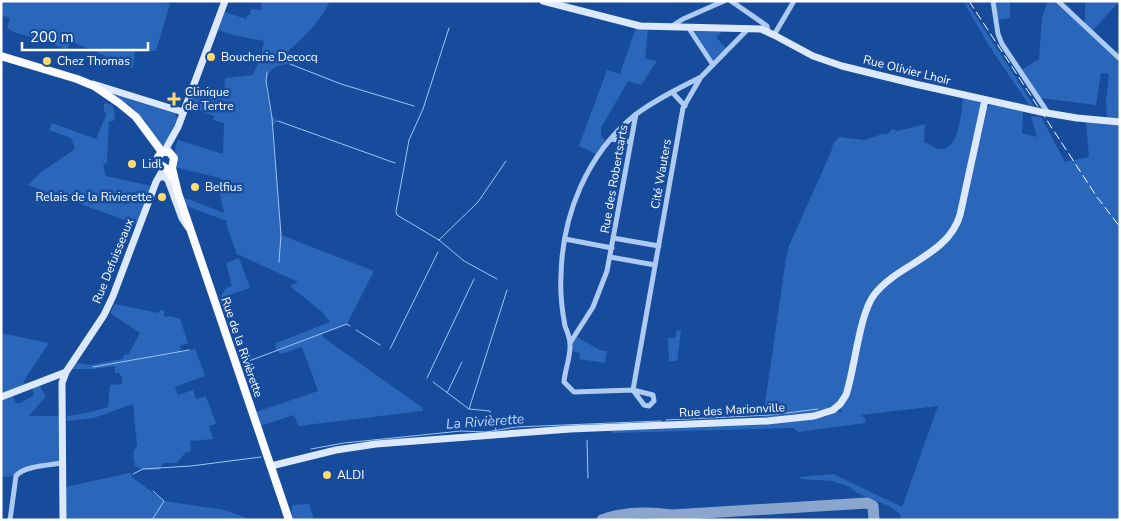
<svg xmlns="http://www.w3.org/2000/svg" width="1121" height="521" font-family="'Nunito Sans',sans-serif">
  <rect width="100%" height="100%" fill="#174c9c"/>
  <path fill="#2a66ba" d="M1,1h161l8,3 -14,47h-21l-2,17 -62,-27 -4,9 -12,-5 1,-2 -40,-10 -9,-5 3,-10 -9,-3z
    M262,1h68c-12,25 -29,38 -48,56l8,7c-34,1 -22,30 -19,52l7,5 -6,5 9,109 93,36 -27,53 -25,10 2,4 99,70 -1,3 -124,15 -4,-11 -34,11 -4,-14 62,-21 -16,-44 -21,7 -6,-5 1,-6 54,-21 -8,-10 -32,-26 8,-4 -61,-28 -11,-30 1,-3 -41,-15 -3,-9 41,16 -5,-24 1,-11 -46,-11c2,-10 0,-18 4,-27l45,14 1,-31 -11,-3 1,-4 -24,-9 7,-20 27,7 1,-16 28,-3 7,-16 4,-18 -27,-5 -19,-6 7,-18 21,7 1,-4h3l1,-6 10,1z
    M963,1h3l68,105 -5,-1 -39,-58z
    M995,1h15v17l-13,2z
    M1048,1h8l64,60v59l-13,-1 -1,-18 3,-27 -8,-1 -5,32 -56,-7 -19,-28 18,-11 3,-42z
    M1085,1h35v3l-2,-1 -26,28 -7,-7z
    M636,27l12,1 -3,31 12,2 -16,24 -13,-4 -27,47v8l5,5 -10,13 -17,-8 28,-76 13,4z
    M694,30l29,1 -7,6 11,12 -14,12z
    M112,92l22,9 41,12 2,5 -9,25 -7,3 -11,-12 -4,-12 -14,-15 -21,-14z
    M963,98l17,4 6,5 4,-2 33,6 -1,22 15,4 -6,-21 10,1 24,45 24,-5 -3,-36 34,2v397h-219l-1,-6 -11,-8 -32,-13 -7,-6 -18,-6 -31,-2 -1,-2 33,-3 69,33 36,-101 -77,9 5,5 -1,3 -67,9 -5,-4 -179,5 -6,-3 157,-6 62,-8 10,-5 5,1 -1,-3 -78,9 23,-160 3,-12 42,-94 2,-8 6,-7 26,3 17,-6h6l4,-5 6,2 27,-7 -1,18c5,2 10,6 15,7 21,2 22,-37 24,-51z
    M106,103l6,2 2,5 1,10 -6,2 -2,41 -4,1 3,12 45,10 -15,38 -108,-39 13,-13 34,-23 -4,-11 -22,-8 3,-7 44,16 11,-26 -3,-1v-8z
    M239,258l11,30 -30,10 6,-10 6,-2 -6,-23z
    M115,304l43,9 2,-3 4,1v6l5,-1 11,3 8,24 -8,3 1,5 14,-2 10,27 -30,11 3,8 15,-5 3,9 10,-3 10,28 -7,2 4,13 -23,2 1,10 -6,2 -8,10h-14l-4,7h-16l-8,-4 -2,-13 4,-8 -4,-41 -39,14 -27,3v-5l20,-3 21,-6 2,-22 12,-1v-7l-2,-1v-3h-5v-7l-21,3h-22l4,-6 13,2 33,-6 3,-5 3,1 12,-22 -30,-20z
    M677,330l4,1 -4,30h-8l-1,-23h7z
    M1,333l48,10 -26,39 4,2 -26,10z
    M577,337l23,13 7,1 -2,12 -26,-4 1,-6 -8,-2 1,-8z
    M39,385l7,11 -17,20h30l1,45 -43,10 -2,5 -14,1v-77l11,-5 4,8h5l13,-8 -2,-8z
    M130,473l2,4 32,24 60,9 23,8 -2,2h-180v-33z
    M309,504l5,16h-21l-2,-11 2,-4z"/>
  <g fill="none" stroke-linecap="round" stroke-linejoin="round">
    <path stroke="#a0c5f5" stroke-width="1" d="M449,28l-26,81 -14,31 -13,71 1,4 42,25 25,21 33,18
      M290,64l51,20 73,22
      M267,72l-1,9 6,37 9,117 -2,27
      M278,121l117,42
      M439,240l39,-38 28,-41
      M356,330l24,15
      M390,349l48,-97
      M241,364l106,-40 3,2
      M93,367l96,-17
      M427,378l47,-99
      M433,382l36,27 21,2 6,19
      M447,393l15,-31
      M469,409l38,-119
      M666,420l105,-5 47,-6
      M587,440l1,38
      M311,449l33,-6 117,-12 25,1 30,-5 145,-6
      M133,474l10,-5 48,-3 70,-9
      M152,520l12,-19 -11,-10"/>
    <path stroke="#8ba6ce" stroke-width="11" d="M602,520c21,-8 47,-8 70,-5l195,-12 6,3 1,14"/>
    <path stroke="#adcaf2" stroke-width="5" d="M731,1l36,25 1,6
      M993,1l5,33 4,10 46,69
      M1058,1l62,58
      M672,26l11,-7 41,-18
      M688,27l25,38
      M774,35l20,-34
      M701,77c-22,11 -46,23 -66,38 -48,39 -73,100 -74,161 -1,16 1,34 4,50 2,5 5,12 5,18 1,12 -5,25 -6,38l10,10 59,-2 11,15 5,1 5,-5 -1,-6 -20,-5 50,-282 18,-31 48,-49
      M672,92l13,14
      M611,139l20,3
      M613,238l46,8
      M565,239l47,9
      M610,257l45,8
      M570,343l23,-36 14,-36 29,-157
      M10,520l6,-44c7,-10 35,-11 46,-13"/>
    <path stroke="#dce9fc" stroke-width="7" d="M543,1l97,25 121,3 13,6 39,21 29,10 73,18 126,28 36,6 43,4
      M93,84l90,28
      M164,152l14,-25 47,-126
      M159,177h6l3,3 14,38 6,9
      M1,397l65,-25
      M271,466l65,-16 40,-6 194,-15 197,-8 47,-5 19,-6 7,-6 6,-9c9,-27 13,-80 28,-100 23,-31 74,-39 86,-80l25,-115
      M63,520l-1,-137 4,-11 38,-57 9,-19 43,-114 8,-14"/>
    <path stroke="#f9fbff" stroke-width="8" d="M1,56l76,23 17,7 25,17 17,14 26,35
      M174,180l-7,-11 -9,-6v-6l4,-5h7l5,6 -2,10 6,25 111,327"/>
    <path stroke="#fff" stroke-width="1" stroke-dasharray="9 4" stroke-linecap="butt" d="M969,1l128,196 23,30"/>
  </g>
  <g fill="#ffda6f" stroke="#174c9c" stroke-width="2">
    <circle cx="211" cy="57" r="5"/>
    <circle cx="47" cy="61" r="5"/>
    <path d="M171.5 91.5h5v5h5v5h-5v5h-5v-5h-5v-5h5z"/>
    <circle cx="132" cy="164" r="5"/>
    <circle cx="195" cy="187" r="5"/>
    <circle cx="162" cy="197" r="5"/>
    <circle cx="327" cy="475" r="5"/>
  </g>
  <g text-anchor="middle" stroke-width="5" stroke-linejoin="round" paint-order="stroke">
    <g font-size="12" fill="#fff" stroke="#174c9c" text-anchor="start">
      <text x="221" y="61">Boucherie Decocq</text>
      <text x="57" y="65">Chez Thomas</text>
      <text x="185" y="96">Clinique<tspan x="185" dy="14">de Tertre</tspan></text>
      <text x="142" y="168">Lidl</text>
      <text x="205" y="191">Belfius</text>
      <text x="152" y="201" text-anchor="end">Relais de la Rivierette</text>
      <text x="337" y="479">ALDI</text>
    </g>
    <g font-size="12" fill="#fff" stroke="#174c9c">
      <text transform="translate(907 70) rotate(14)" y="4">Rue Olivier Lhoir</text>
      <text transform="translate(661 174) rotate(-80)" y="4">Cité Wauters</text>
      <text transform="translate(614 179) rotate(-80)" y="4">Rue des Robertsarts</text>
      <text transform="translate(113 261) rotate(-68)" y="4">Rue Defuisseaux</text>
      <text transform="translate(242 347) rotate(71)" y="4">Rue de la Rivièrette</text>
      <text transform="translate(732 410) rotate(-3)" y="4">Rue des Marionville</text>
    </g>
    <g font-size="14" font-style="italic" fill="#bad5f9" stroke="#174c9c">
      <text transform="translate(485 421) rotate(-4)" y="5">La Rivièrette</text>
    </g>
  </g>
  <rect width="1121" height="521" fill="none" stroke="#ffffff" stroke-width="5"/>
  <path d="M22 42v8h126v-8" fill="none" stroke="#ffffff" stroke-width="2.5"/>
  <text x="30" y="42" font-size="15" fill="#ffffff" stroke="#174c9c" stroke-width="4" paint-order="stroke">200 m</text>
</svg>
